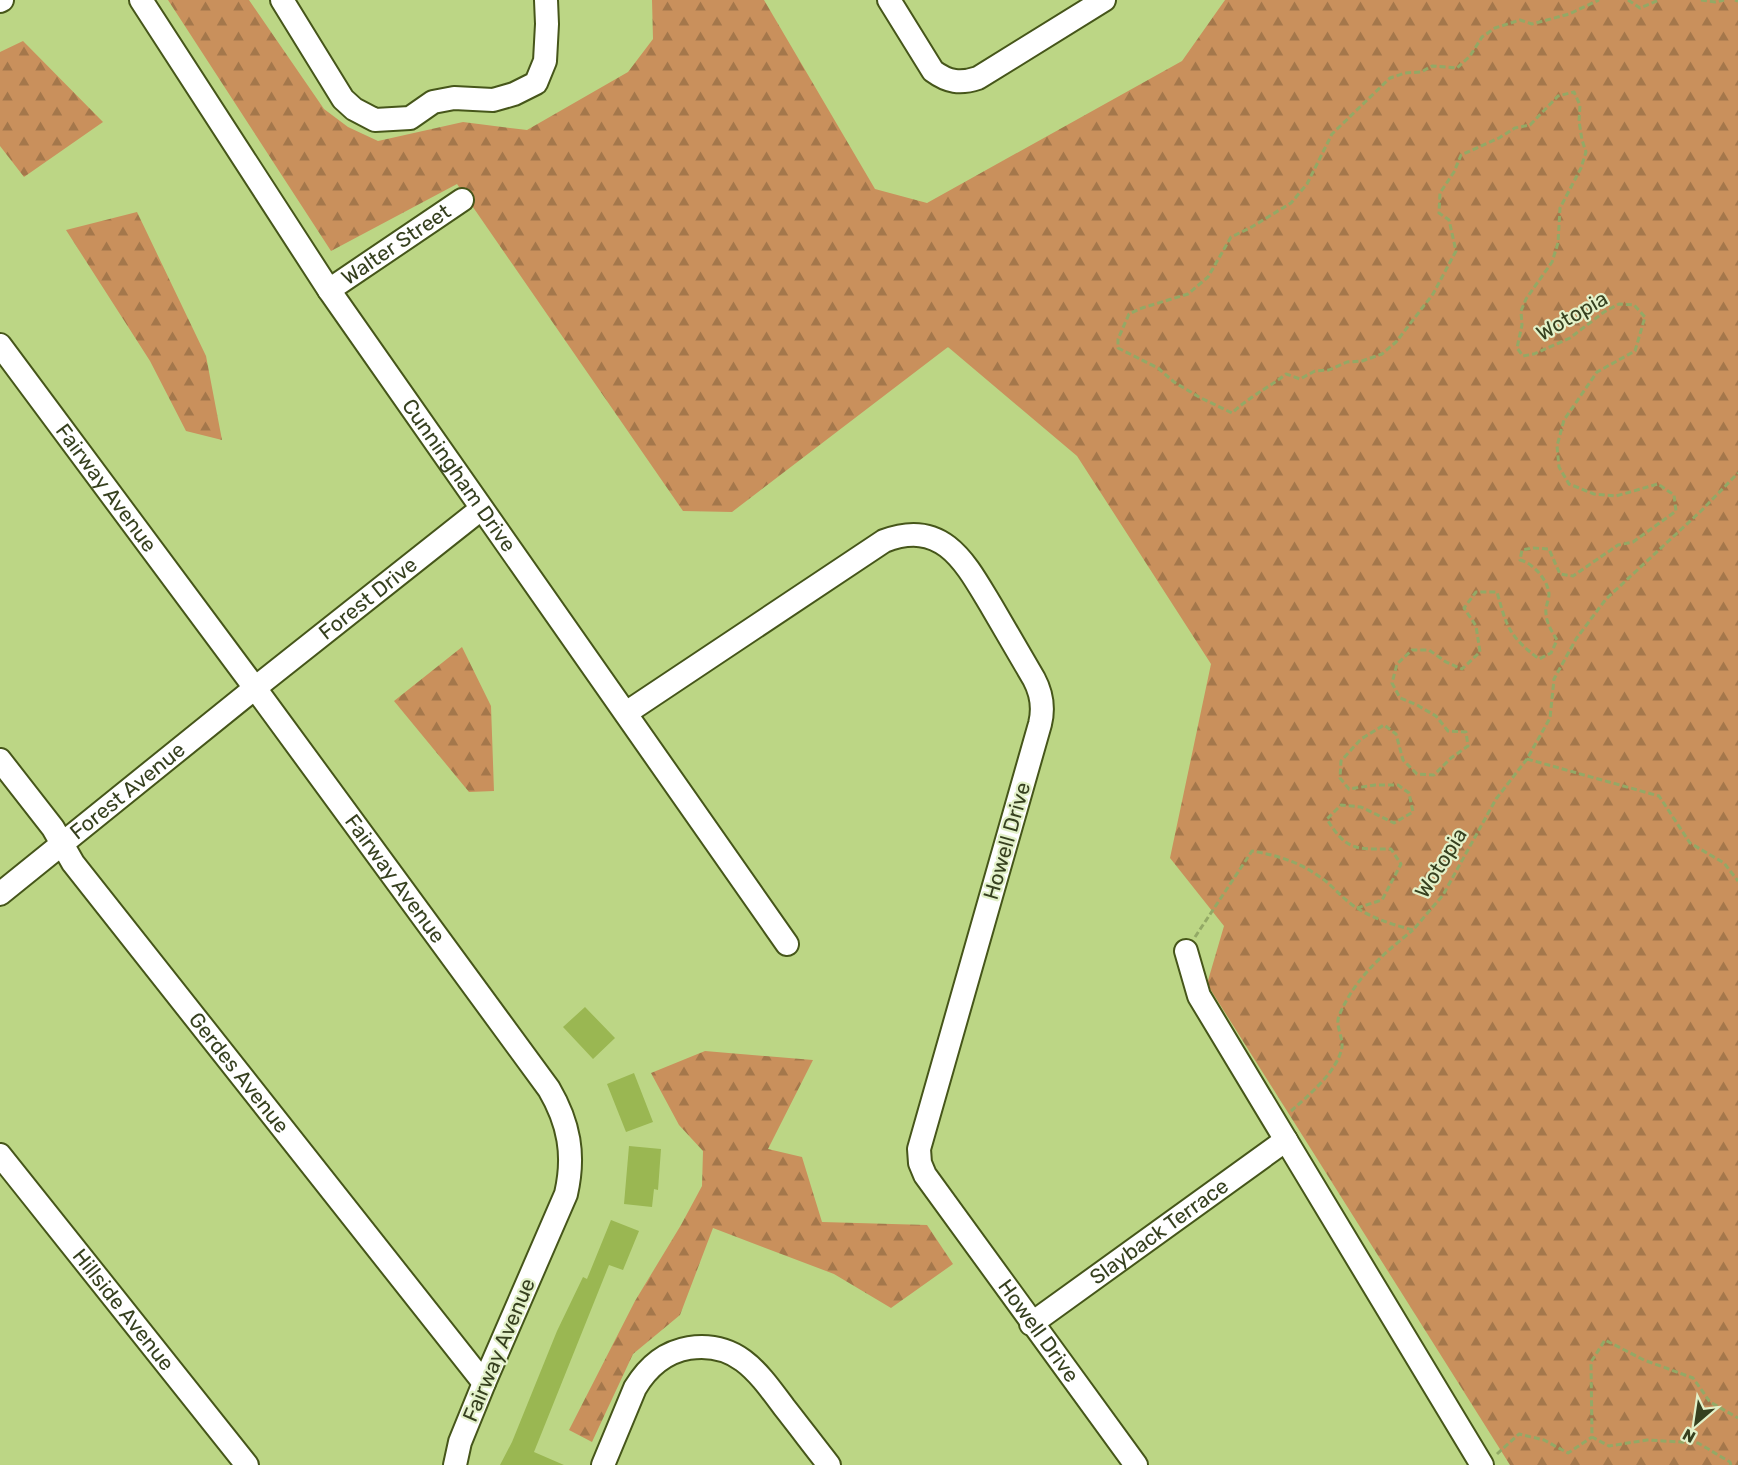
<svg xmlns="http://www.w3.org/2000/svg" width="1738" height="1465" font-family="Rubik,sans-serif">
  <defs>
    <pattern id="forest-firs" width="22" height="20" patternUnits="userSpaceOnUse" patternTransform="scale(1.5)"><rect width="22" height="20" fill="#c9905c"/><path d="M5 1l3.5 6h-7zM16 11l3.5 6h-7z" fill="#a4774b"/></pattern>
  </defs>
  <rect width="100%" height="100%" fill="#bcd685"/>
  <path fill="url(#forest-firs)" d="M168,0h81l75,109 24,18 30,14 85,-19 64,8 101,-58 25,-33 -1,-39h112l111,189 52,14 255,-142 43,-61h513v1465h-228l-303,-481 17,-58 -54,-68 41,-194 -134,-208 -129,-109 -216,165 -49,-1 -226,-327 -126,67z
    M23,41l80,81 -79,55 -24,-31v-94z
    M137,212l69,144 16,84 -36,-9 -36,-70 -84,-131z
    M462,647l29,59 3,85 -25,1 -75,-91z
    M705,1051l108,9 -45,89 34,8 20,65 105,3 26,39 -62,44 -57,-34 -121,-46 -33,87 -47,39 -41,88 -23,-12 66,-129 46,-76 21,-39 1,-35 -24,-26 -28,-52z"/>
  <path fill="#9ab752" d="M585,1007l30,31 -22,21 -30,-32z
    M634,1073l19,49 -27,10 -19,-48z
    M629,1146l32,3 -3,41 -4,-1 -2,18 -28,-3z
    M611,1220l28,11 -16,39 -14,-5 -75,187 30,13h-64l12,-23 45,-111 26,-54 4,2z"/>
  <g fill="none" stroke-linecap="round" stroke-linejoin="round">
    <defs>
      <g id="minor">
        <path id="s1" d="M141,0l188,290 458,654"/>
        <path d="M282,0l61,99 11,10 21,11 35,-2 23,-16 21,-4 39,2 21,-6 22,-11 9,-22 2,-37 -1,-24"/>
        <path d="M889,0l44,71c15,11 27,13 45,7l126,-78"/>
        <path d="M0,1l2,-1"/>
        <path id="s2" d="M329,290l133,-90"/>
        <path id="s3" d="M0,345l255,343 294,401c20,34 26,66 17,105l-82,189 -24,59 -5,23"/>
        <path id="s4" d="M626,713l258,-172c60,-23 82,23 108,66 14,24 28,48 42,72 8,15 10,29 6,45l-121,425 1,14 5,12 211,290"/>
        <path id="s5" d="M0,760l53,68 20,35 411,520"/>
        <path id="s6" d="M0,894l255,-206 226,-179"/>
        <path d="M1186,951l13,45 283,469"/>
        <path id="s7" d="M0,1155l247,310"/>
        <path id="s8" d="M1031,1324l255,-184"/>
        <path d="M603,1465l32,-77c12,-20 30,-36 54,-40 48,-7 69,24 95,59 15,19 30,39 45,58"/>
      </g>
    </defs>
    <use href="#minor" stroke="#46561a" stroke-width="26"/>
    <path stroke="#93a966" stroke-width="3" stroke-dasharray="6 3" stroke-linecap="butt" d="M1628,0l12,8 19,-8
      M1701,0l14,2 9,-2
      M1735,0l3,1
      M1527,759l132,37 31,47 34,20 14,18
      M1357,908l25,-8 19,-36 -10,-15c-35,0 -45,2 -64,-30l14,-14 20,2 33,16 19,-11 -4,-19 -11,-8h-23l-26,4 -9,-11 1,-17 20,-22 23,-14 12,9 7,26 14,14 17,1 17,-17 17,-12 -2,-14 -18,-1 -12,-15 -19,-11 -17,-7 -8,-15 5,-19 15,-14h17l17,12 16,7 18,-17 -4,-26 -12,-18 12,-16h21c10,36 12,44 42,67l12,-6 6,-13c-5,-8 -11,-18 -11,-27 -1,-6 3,-13 3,-19 -1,-14 -16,-31 -29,-34l2,-10 11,-2 16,1 11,25 13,2 45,-31 15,-3 43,-31 -2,-16 -16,-11 -42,12 -22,-2 -25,-10 -10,-17 -2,-21 7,-26 33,-48 38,-21 10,-34 -11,-12 -15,-1 -15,8 -34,26 -36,16 -11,2 -6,-8 5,-23 -1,-14 5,-12 26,-37 6,-19 2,-35 21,-40 5,-16 -4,-12 -3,-19 1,-16 -6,-13 -16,4 -28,29 -15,3 -16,10 -38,17 -7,17 -14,21 -1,20 10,7 7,31 -23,43 -37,48 -14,12 -20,7 -15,1 -18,8 -14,1 -15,8 -14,-5c-18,14 -37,23 -54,39l-33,-16 -25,-15 -16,-14 -40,-20v-9l11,-25 13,-6 46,-14 20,-17 23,-40 19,-9 41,-25 16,-19 25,-50 58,-56 15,-5 16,-1 11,-6 25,2 13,-12 12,-19 13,-9 25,-8 12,4 37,-10 30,-14
      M1195,937l57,-86c23,4 45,10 65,24 15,9 25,24 40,33 17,11 37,17 56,22l30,-35 53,-96 31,-40 23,-41 4,-39 22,-40 30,-40 96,-89 36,-37
      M1291,1111c17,-15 47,-40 51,-64 1,-10 -7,-22 -3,-31 15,-37 44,-62 74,-86
      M1497,1454l22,-20 25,6 24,13 24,-16
      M1731,1465l-1,-3 -32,-19 -51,-3 -38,6 -17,-9 -1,-75 14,-22 39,20 49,18 17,24 28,16"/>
    <use href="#minor" stroke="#fff" stroke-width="22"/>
  </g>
  <g text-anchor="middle" stroke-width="4.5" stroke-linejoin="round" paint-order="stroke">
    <g font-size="21" fill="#36401f" stroke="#e3f1c9">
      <text dy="7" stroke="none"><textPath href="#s2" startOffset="81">Walter Street</textPath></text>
      <text transform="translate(1572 316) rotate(-30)" y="7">Wotopia</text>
      <text dy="7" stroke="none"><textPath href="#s1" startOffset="572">Cunningham Drive</textPath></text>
      <text dy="7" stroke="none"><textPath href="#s3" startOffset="178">Fairway Avenue</textPath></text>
      <text dy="7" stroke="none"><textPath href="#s6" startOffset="472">Forest Drive</textPath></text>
      <text dy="7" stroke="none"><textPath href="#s6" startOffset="164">Forest Avenue</textPath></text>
      <text transform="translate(1007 841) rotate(-74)" y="7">Howell Drive</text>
      <text transform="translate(1441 863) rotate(-58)" y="7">Wotopia</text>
      <text dy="7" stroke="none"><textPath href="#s3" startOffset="664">Fairway Avenue</textPath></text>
      <text dy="7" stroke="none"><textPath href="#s5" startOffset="394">Gerdes Avenue</textPath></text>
      <text dy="7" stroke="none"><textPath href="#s8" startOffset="158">Slayback Terrace</textPath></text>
      <text dy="7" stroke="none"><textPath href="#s7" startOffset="198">Hillside Avenue</textPath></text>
      <text dy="7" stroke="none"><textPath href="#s4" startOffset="1244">Howell Drive</textPath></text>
      <text transform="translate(499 1350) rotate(-67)" y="7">Fairway Avenue</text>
    </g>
  </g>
  <g transform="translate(1696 1423) rotate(209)" stroke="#e3f1c9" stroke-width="4.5" paint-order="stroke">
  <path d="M0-4.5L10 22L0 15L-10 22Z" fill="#36401f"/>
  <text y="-9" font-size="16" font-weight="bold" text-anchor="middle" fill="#36401f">N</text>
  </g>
</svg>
